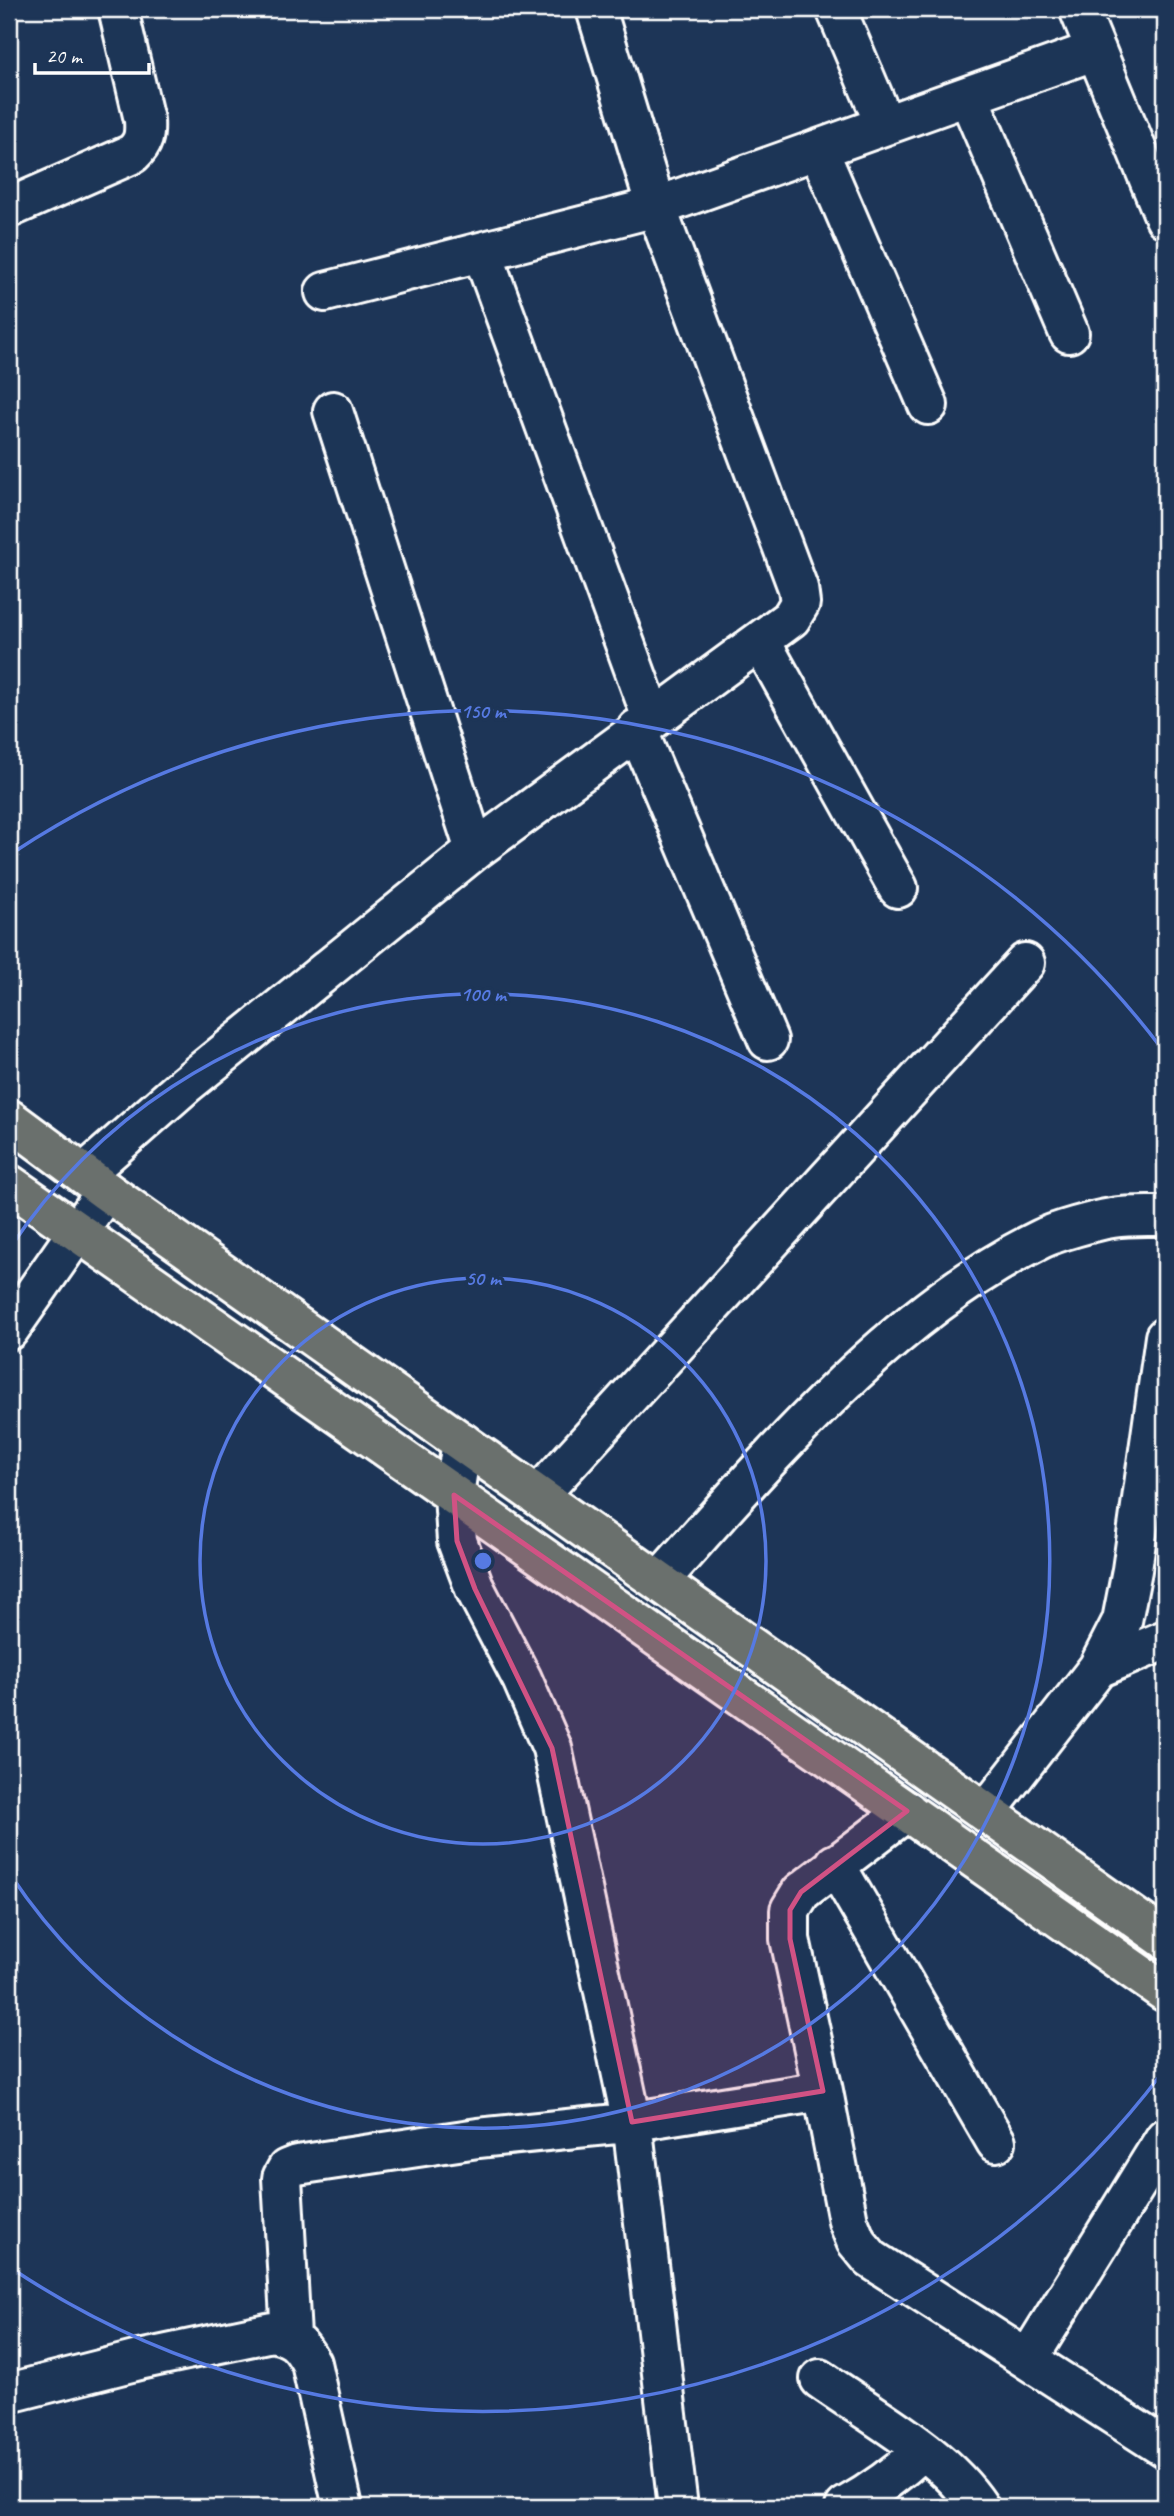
<svg xmlns="http://www.w3.org/2000/svg" width="1174" height="2516" font-family="Caveat,sans-serif">
  <rect width="100%" height="100%" fill="#1d3557"/>
  <filter id="ink" filterUnits="userSpaceOnUse"><feTurbulence type="fractalNoise" baseFrequency=".0143" numOctaves="2"/><feDisplacementMap in="SourceGraphic" scale="14" xChannelSelector="R" yChannelSelector="G"/><feConvolveMatrix kernelMatrix="1 2 1 2 8 2 1 2 1" color-interpolation-filters="sRGB"/></filter>
  <g filter="url(#ink)">
    <g fill="none" stroke-linecap="round" stroke-linejoin="round">
      <defs>
        <path id="street" d="M836,9l49,116
          M1079,9l86,209
          M968,96l101,237
          M818,149l110,256
          M9,208l123,-54c12,-11 13,-19 12,-34l-26,-111
          M482,252l170,466
          M325,292l331,-85 440,-157
          M333,411l142,439
          M761,642l137,246
          M637,729l131,311
          M84,1174l101,-89 290,-235 316,-232 9,-15 -2,-15 -142,-381 -60,-198
          M462,1442l-8,53 3,46 18,48 47,90 30,69 80,374 46,385
          M538,1496l487,-533
          M659,1581c111,-123 231,-268 382,-342 16,-8 53,-18 71,-21 17,-3 36,-2 53,-2
          M1098,1668l67,-28
          M907,1811l-106,81 -11,18v29l33,152 25,130 8,20 15,18 294,189
          M986,1812l112,-144 24,-47 10,-51 33,-233
          M835,1864l161,278
          M291,2336l-9,-158 5,-9 10,-4 181,-27 138,-14 207,-33
          M1028,2359l137,-221
          M820,2379c52,37 123,74 159,128
          M9,2393l130,-33 133,-28c22,5 28,11 39,31l32,144
          M845,2507c29,-16 53,-34 78,-57"/>
        <path id="secondary" d="M9,1330l97,-139"/>
        <path id="primary" d="M9,1119l97,72 1059,748
          M9,1184l1156,808"/>
      </defs>
      <use href="#street" stroke="#fff" stroke-width="44"/>
      <use href="#secondary" stroke="#fff" stroke-width="44"/>
      <use href="#primary" stroke="#fff" stroke-width="44"/>
      <use href="#street" stroke="#1d3557" stroke-width="38"/>
      <use href="#secondary" stroke="#1d3557" stroke-width="38"/>
      <use href="#primary" stroke="#6b706d" stroke-width="38"/>
    </g>
  </g>
  <path fill="#d15284" fill-opacity="0.2" stroke="#d15284" stroke-width="5" stroke-linejoin="round" d="M454,1495l453,316 -106,81 -11,18v29l33,152 -191,31 -80,-374 -77,-159 -18,-48z"/>
  <g fill="none" stroke="#567ae2" stroke-width="3.5">
    <circle cx="483" cy="1561" r="283"/>
    <path d="M10 1248A567 567 0 1 1 10 1874"/>
    <path d="M1162 2073A850 850 0 0 1 14 2270M14 852A850 850 0 0 1 1162 1049"/>
  </g>
  <circle cx="483" cy="1561" r="10" fill="#567ae2" stroke="#1d3557" stroke-width="3.5"/>
  <g font-size="21" text-anchor="middle" font-weight="bold" fill="#567ae2" stroke="#1d3557" stroke-width="7" stroke-linejoin="round" paint-order="stroke">
    <text x="483" y="718">150 m</text>
    <text x="483" y="1001">100 m</text>
    <text x="483" y="1285">50 m</text>
  </g>
  <rect width="1174" height="2516" fill="none" stroke="#1d3557" stroke-width="35"/>
  <rect x="18" y="18" width="1139" height="2481" fill="none" stroke="#fff" stroke-width="2.5" filter="url(#ink)"/>
  <path d="M35 63v10h114v-10" fill="none" stroke="#ffffff" stroke-width="3.5"/>
  <text x="46" y="63" font-size="21" fill="#ffffff" stroke="#1d3557" stroke-width="5" paint-order="stroke">20 m</text>
</svg>
